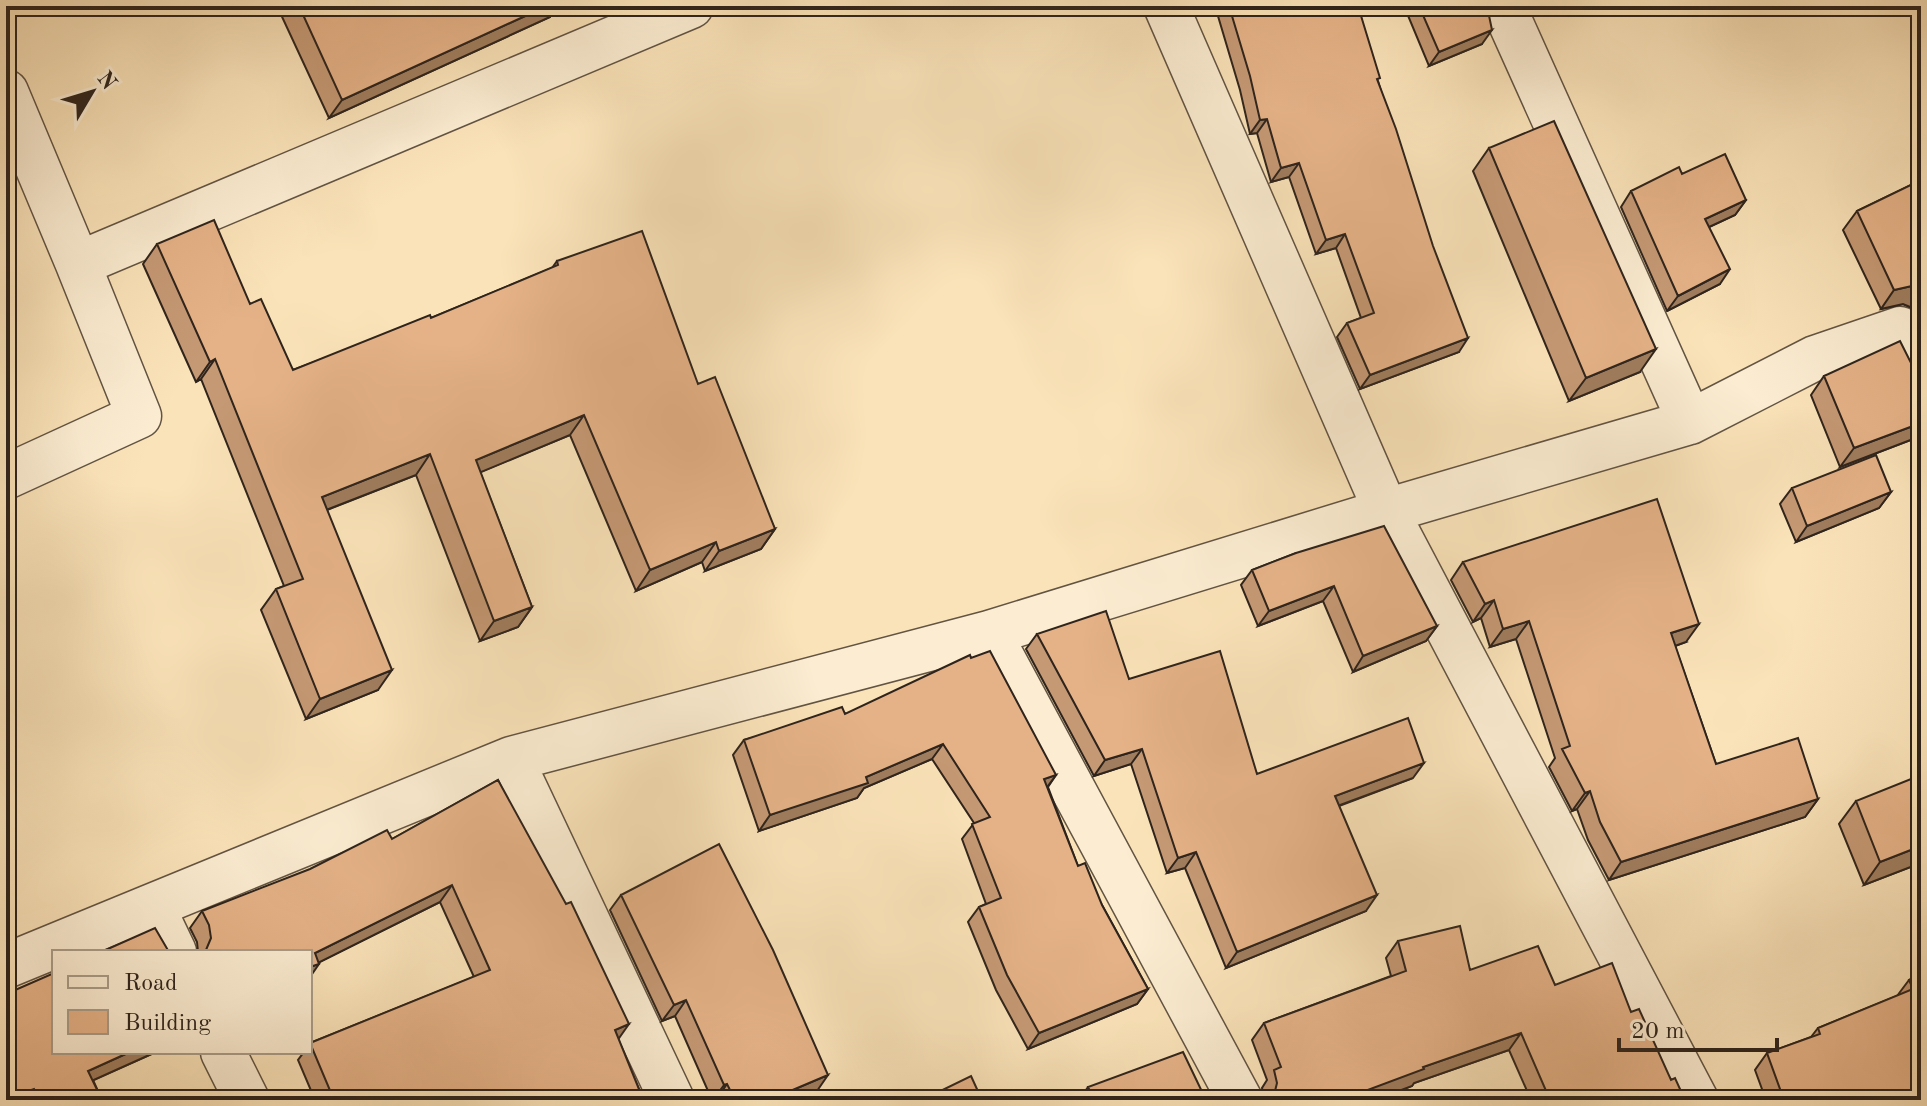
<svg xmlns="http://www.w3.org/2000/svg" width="1927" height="1106" font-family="'Old Standard TT',serif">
  <rect width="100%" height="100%" fill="#fbe3b9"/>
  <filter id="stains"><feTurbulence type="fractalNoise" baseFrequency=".0025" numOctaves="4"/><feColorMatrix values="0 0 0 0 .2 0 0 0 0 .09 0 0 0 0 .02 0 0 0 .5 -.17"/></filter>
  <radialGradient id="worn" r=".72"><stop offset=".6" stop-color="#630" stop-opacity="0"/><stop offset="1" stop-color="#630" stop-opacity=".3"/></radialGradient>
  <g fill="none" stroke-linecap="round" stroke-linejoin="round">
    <defs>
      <path id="street" d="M1166,6l220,505 310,589
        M1503,6l187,416
        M6,92l72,172
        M6,477l133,-61 -61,-152 613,-258
        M989,633l397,-122 304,-89 125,-64 85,-29 21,43
        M511,759l478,-126 251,467
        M152,906l359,-147 161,341
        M6,966l146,-60 22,46
        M223,1052l24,48"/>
    </defs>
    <use href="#street" stroke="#625443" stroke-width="47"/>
    <use href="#street" stroke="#fcedd2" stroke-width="44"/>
  </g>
  <path fill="#c59974" stroke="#2f241c" stroke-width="2" d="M277,6h281l-8,11 -221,101z
    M1215,6h143l20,75 81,271 -99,37 -23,-52 10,-14 14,-5 -25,-70 -20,6 -27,-77 -18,5 -14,-49 -7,1 -10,-44z
    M1404,6h83l-5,38 -53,22z
    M1489,148l151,224 -71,29 -96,-230z
    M1682,174l64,26 -11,15 -26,12 11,57 -53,27 -46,-104 10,-16z
    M1921,180v136l-6,-7 -12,-5 -22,5 -38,-79 14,-19z
    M157,244l93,60 43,66 138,-52 121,-50 5,-7 141,123 77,145 -14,20 -56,22 -3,-9 -66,29 -66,-156 -90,37 52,135 -14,20 -38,14 -64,-166 -89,35 51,180 -72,29 -45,-109 15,-21 8,-3 -83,-207 -5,3 -53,-118z
    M1912,365l9,9v62l-81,31 -29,-72 13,-19z
    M1792,488l99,4 -12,16 -83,34 -16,-38z
    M1296,553l141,73 -11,15 -73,31 -30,-71 -65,25 -17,-41 11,-15z
    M1463,562l223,80 -11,4 41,118 102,35 -13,18 -196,63 -21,-40 -11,-31 -5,2 -23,-44 6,-9 -39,-119 -26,8 -9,-29 -8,4 -22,-42z
    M1037,634l92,45 128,95 156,4 -74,28 27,105 -140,57 -41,-100 -18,5 -36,-109 -37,12 -68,-127z
    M845,714l211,61 -8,12 30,79 24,39 46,84 -11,15 -109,45 -32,-59 -28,-68 11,-15 7,-3 -24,-65 12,-16 -42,-64 -68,29 -7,10 -98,33 -26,-76 11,-15z
    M498,780l120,259 25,60 -1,1h-327l-17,-40 6,-8h6v-9l164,-66 -34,-75 -121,60 -9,-10h-112l-1,-10 -7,-14 12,-17 190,-72z
    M1856,801l65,62 -57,22 -25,-61z
    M621,895l196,196 -22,9h-83l-37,-84 -13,5 -52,-111z
    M1398,941l72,29 85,15 76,27 40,68 14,20h-154l-22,-50 -95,33 -2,3 -37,14h-110l-3,-12 5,-8 -15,-40 12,-17 127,-47 -5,-18z
    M1921,974v126h-155l-11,-30 12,-17 44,-16 7,-9 79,-32 12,-16z
    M54,1052h102l-63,28 9,20h-96z
    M1088,1087l118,13h-127z"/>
  <path fill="#a07d5e" stroke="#2f241c" stroke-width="2" d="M547,6h11l-8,11 -221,101 13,-18z
    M1492,30l-10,14 -53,22 10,-14z
    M1267,119l-10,14 -7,1 10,-14z
    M1299,163l-10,14 -18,5 10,-14z
    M1746,200l-11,15 -41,19 11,-15z
    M1345,234l-9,14 -20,6 10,-14z
    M1730,269l-10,15 -53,27 11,-15z
    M1916,285l5,2v14l-6,8 -12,-5 -22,5 13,-19z
    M1468,338l-9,14 -99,37 10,-14z
    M1656,349l-16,23 -71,29 17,-23z
    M215,359l-14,20 -5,3 14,-20z
    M584,415l-14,20 -108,45 14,-20z
    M1921,423v13l-81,31 14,-19z
    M430,454l-14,21 -108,42 14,-20z
    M1891,492l-12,16 -83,34 11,-16z
    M775,529l-14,20 -56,22 14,-20z
    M716,542l-14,20 -66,29 14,-21z
    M1334,586l-11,15 -65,25 11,-15z
    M1494,600l-13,18 -8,4 12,-18z
    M532,607l-14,20 -38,14 14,-20z
    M1529,621l-13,18 -26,8 13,-18z
    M1699,624l-13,18 -28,10 13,-19z
    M1437,626l-11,15 -73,31 10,-16z
    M392,670l-14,20 -72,29 14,-20z
    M943,744l-11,15 -68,29 -7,10 -98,33 11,-16 96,-38z
    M1142,749l-11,15 -37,12 11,-16z
    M1424,763l-11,15 -89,33 11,-15z
    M1056,775l-11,15 -1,-11z
    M1590,791l-13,18 -5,2 13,-18z
    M1818,799l-13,18 -196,63 12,-18z
    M1921,846v17l-57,22 16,-23z
    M1196,852l-11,16 -18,5 11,-15z
    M452,885l-12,17 -130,65 5,-14z
    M1377,895l-11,16 -140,57 11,-16z
    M319,964l-9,13v-10z
    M1148,989l-11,15 -109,45 11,-16z
    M686,1000l-11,16 -13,5 12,-16z
    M629,1024l-12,17 -2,-11z
    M1521,1033l-12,17 -95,33 -2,3 -37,14h-34l82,-33z
    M130,1052h26l-80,36 12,-17z
    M828,1075l-11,16 -22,9h-26z
    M727,1084l-11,16h-3l11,-15z
    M34,1089l-8,11h-20v-1z"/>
  <path fill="#e5b287" stroke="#2f241c" stroke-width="2" d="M299,6h248l-205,94z
    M1229,6h129l22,72 -3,1 19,50 37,117 35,92 -98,37 -23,-52 27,-10 -29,-79 -19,6 -27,-77 -18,5 -14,-49 -7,1 -10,-44z
    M1419,6h68l5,24 -53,22z
    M1554,121l102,228 -70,29 -97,-230z
    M1725,154l21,46 -41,19 25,50 -52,27 -47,-105 48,-24 3,7z
    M1921,180v107l-5,-2 -22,5 -37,-79z
    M214,220l36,84 11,-5 32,71 137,-55 1,3 127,-53 -1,-4 85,-30 56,153 17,-7 60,152 -56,22 -3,-9 -66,28 -66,-155 -108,45 56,147 -38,14 -64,-167 -108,43 70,173 -72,29 -44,-110 27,-10 -88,-220 -5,3 -53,-118z
    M1900,341l12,24 9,9v49l-67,25 -30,-72z
    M1876,455l15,37 -84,34 -15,-38z
    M1657,499l42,125 -28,9 45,131 82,-26 20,61 -197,63 -21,-40 -10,-31 -5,2 -23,-44 8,-3 -41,-125 -26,8 -9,-29 -9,4 -22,-42z
    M1384,526l53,100 -74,30 -29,-70 -65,25 -17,-41 44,-17z
    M1106,611l23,68 91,-28 37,123 151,-56 16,45 -89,33 42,99 -140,57 -41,-100 -18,6 -36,-109 -37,11 -68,-126z
    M990,651l66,124 -12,4 34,87 7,-3 17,42 46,84 -109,44 -32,-58 -28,-68 22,-9 -29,-74 18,-7 -47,-73 -77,33 2,6 -98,32 -26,-75 98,-33 3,7 125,-59 1,3z
    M1921,775v71l-41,16 -24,-61z
    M498,780l68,124 5,-2 58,122 -14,6 28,69 -3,1h-306l-24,-57 180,-73 -38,-85 -137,68 4,11 -9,3v-15h-107l3,-2 5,-12 -2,-13 -7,-14 108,-42 77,-39 5,9z
    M719,844l54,106 55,125 -59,25h-34l-8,-16 -3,1 -38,-85 -12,5 -53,-110z
    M1460,926l10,44 68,-24 17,39 57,-22 19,49 8,-3 32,71 4,-2 10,22h-135l-29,-67 -98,34 1,2 -83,31h-72l5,-5 3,-12 -3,-13 7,-3 -17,-44 142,-52 -8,-30z
    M155,928l14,24h-68z
    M54,973v79h76l-42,19 14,29h-63l-5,-11 -28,10v-105z
    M1921,974v126h-137l-17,-47 53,-19 -2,-6 95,-39 -4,-9z
    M1183,1052l23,48h-112l-6,-13z
    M971,1076l10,22 9,-4 3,6h-71z
    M1229,1092l7,8h-23z"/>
  <rect width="1927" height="1106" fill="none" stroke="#fbe3b9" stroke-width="32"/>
  <rect x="8" y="8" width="1911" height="1090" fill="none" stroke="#2f241c" stroke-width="4"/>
  <rect x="16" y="16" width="1895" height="1074" fill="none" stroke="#2f241c" stroke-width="2"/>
  <rect x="52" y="950" width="260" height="104" fill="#fcedd2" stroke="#aa9d89" stroke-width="2"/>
  <rect x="68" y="976" width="40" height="12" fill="#fcedd2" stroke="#aa9d89" stroke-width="2"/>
  <text x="124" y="990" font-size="24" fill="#2f241c">Road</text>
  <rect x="68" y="1010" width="40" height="24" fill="#e5b287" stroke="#aa9d89" stroke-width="2"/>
  <text x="124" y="1030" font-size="24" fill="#2f241c">Building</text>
  <g transform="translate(92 92) rotate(52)" stroke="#fcedd2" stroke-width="6" paint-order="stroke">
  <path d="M0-6L14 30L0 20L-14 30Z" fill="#2f241c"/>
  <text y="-12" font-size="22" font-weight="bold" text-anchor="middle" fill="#2f241c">N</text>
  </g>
  <path d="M1619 1038v12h158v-12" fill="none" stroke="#2f241c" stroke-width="4"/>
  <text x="1631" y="1038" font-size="24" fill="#2f241c" stroke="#fcedd2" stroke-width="6" paint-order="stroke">20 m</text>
  <rect width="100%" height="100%" filter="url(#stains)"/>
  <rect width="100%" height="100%" fill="url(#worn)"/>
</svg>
